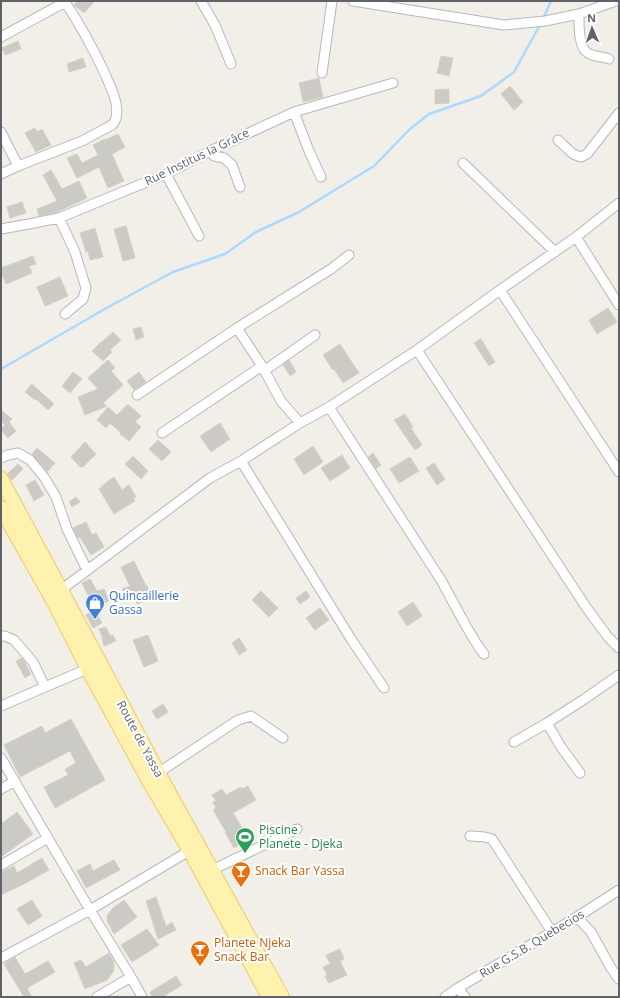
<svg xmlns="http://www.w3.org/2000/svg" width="620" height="998" font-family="'Open Sans',sans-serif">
  <rect width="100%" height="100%" fill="#f1efe8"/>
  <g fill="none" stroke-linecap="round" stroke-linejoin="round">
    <path stroke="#aadaff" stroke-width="2.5" d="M543,19l8,-18
      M1,369l109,-63 63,-34 52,-18 31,-22 43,-20 75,-46 36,-37 19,-15 52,-18 33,-24 27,-49"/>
  </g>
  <path fill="#cccac5" stroke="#d6d1c6" d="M78,1h17l-11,12 -10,-8z
    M18,41l3,8 -16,6 -3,-7z
    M441,56l12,2 -4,18 -12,-3z
    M83,58l3,9 -17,5 -2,-8z
    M319,78l4,19 -20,5 -4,-19z
    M510,86l13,16 -9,8 -13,-16z
    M449,89v14l-14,1v-14z
    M35,128l2,4 5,-3 9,16 -15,7 -11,-19z
    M118,134l7,13 -13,7 12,27 -16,7 -9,-21 -22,11 -10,-20 10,-4 5,9 16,-8 -5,-10 12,-6v1z
    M51,170l11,19 17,-8 8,17 -30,14 -18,4 -2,-7 20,-8 -14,-26z
    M22,202l4,11 -16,5 -3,-11z
    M126,226l9,32 -12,3 -9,-32z
    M95,228l8,29 -13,3 -2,-9 -2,1 -6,-19z
    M33,256l3,8 -7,2 3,7 -26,11 -5,-12v-4z
    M60,277l8,19 -23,10 -8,-19z
    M608,308l9,14 -20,12 -8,-14z
    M141,327l3,10 -8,3 -3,-11z
    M113,332l8,8 -11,10 2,2 -9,9 -11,-10 9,-9h1z
    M481,339l14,23 -6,4 -15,-23z
    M340,344l19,29 -16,10 -9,-14 -1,1 -10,-15z
    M108,360l7,8 -4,3 12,14 -20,18 4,3 -22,9 -7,-18 20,-8 -10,-11z
    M289,360l7,12 -6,4 -7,-11z
    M73,372l9,7 -12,14 -8,-7z
    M139,372l7,10 -12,8 -7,-9z
    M32,384l22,20 -6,6 -12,-11 -1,1 -10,-8z
    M127,405h2l12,11 -6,6 6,5 -12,14 -9,-7 1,-1 -11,-10 -4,5 -9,-8 11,-13 9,8z
    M1,410l11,9 -3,3 7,9 -8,7 -7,-8v-1l4,-4 -4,-4z
    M405,414l8,13 -2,1 11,17 -7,5 -21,-30z
    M220,423l10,16 -19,13 -11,-16z
    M158,440l13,12 -9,9 -13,-12z
    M85,442l11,12 -13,13h-3l-9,-10z
    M313,446l10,16 -19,13 -10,-16z
    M37,448l18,15 -7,8h-1l-15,-17z
    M373,453l8,12 -5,4 -8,-12z
    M342,455l8,13 -20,13 -9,-13z
    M133,456l15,15 -7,8 -16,-15z
    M410,457l9,14 -20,12 -9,-14z
    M434,463l11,16 -8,6 -11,-17z
    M18,464l5,5 -11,11 -5,-6z
    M114,477l8,13 7,-5 7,12 -3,2 2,2 -21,13 -15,-25 9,-8z
    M35,480l9,15 -10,6 -8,-16z
    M76,497l4,5 -8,5 -3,-5z
    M86,522l6,13 4,-2 8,14 -13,8 -11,-18 -2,1 -5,-10z
    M134,561l12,25h1l5,12 -15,6 -5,-12 -7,3 -3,-6 8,-3 -9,-19z
    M90,579l7,12 7,-2 5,12 -19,7 -3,-10 2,-1 -7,-14z
    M261,591l17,17 -9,9 -17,-17z
    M306,591l4,6 -10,7 -4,-6z
    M413,602l9,14 -15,10 -9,-14z
    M320,608l9,12 -14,10 -9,-12z
    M95,610l7,13 -9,5 -7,-13z
    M106,627l4,9 3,-1 3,6 -12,5 -2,-7h1l-4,-10z
    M148,635l10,26 -14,6 -11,-27z
    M239,638l8,12 -8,5 -7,-12z
    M22,658l2,3 7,13 -6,4 -9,-17z
    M163,704l5,8 -11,7 -5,-8z
    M71,719l34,61 -50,28 -11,-21 24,-12 -3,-6 11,-6 -6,-12 -50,26 -16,-32 38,-19 3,7z
    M248,786l8,14 -23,13 16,26 -15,9 -9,-16h1l-13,-22 3,-2 -3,-6 3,-1 -4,-6 10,-6 4,6 15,-8 1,2z
    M17,812l16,22 -32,23v-33z
    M42,858l7,12 -25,14 -23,11v-23l13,-6 3,7z
    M114,860l6,10 -34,18 -9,-17 13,-7 3,7z
    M156,897l10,29 6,-4 4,8 -18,9 -12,-38z
    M32,900l10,16 -14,9 -11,-16z
    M124,900l13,17 -23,17 -6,-11 -1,-3 1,-6 5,-6z
    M147,929l12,16 -27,17 -11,-17z
    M340,949l4,10 -4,2 7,14 -18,8 -4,-7 2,-1 -4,-8 7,-3 -4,-9z
    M109,953l5,9v6l-1,4 -6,8 -22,9 -11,-26 7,-3 5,7z
    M15,957l10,17 23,-13 7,11 -28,16 5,9h-8l-20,-33z
    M176,976l6,9 -20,12h-10l-2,-5z"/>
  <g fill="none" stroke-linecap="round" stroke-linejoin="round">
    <defs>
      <path id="minor" d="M201,1l14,24 16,39
        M353,1l151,24 41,-4 34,-7 37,-13
        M579,14c0,9 -1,34 9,39 3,3 16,4 21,6
        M1,37l66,-36
        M322,73l10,-72
        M294,112l15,39 12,26
        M1,132l17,34
        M558,140l15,14 8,3 6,-3 32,-41
        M210,151l4,5 10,2 8,7 8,22
        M463,163l92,89
        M1,174l17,-8 64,-25 30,-16c7,-6 5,-21 2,-29 -2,-7 -6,-14 -8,-20 -12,-26 -25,-50 -41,-74l-4,-1
        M166,174l33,62
        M59,218l16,34 11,36 -3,11 -18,15
        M1,229l28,-5 30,-6 107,-44 44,-23 84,-39 99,-29
        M576,237l43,68
        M500,290l119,182
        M237,328l25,38 19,35 19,22
        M417,350l169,257 22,30 11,11
        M264,371l51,-36
        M137,395l100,-67 94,-59 18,-14
        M329,407l112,173 25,46 12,20 6,8
        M162,433l100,-67
        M1,458l7,-3 10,-2 12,7 14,17 12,20 11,32 20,41
        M241,461l110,178 33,49
        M61,590l149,-112 31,-17 59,-38 29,-16 88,-57 83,-60 76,-53 43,-34
        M1,636h4l9,4 19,22 12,25
        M1,706l44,-19 47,-20
        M547,723l14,24 19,26
        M514,742l33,-19 36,-23 36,-25
        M1,758l89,152 41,67 11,20
        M158,773l80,-53 13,-4 32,22
        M1,789l14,-8
        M470,836l15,1 7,2 60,93
        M1,865l47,-27
        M212,870l85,-41
        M577,917l14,15 20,36 8,11
        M1,958l89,-48 104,-62
        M458,988l7,9
        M97,997l34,-20
        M445,997l13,-9 119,-71 42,-27"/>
      <path id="primary" d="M1,479l99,184 58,110 124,224
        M1,508l52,92 35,69 60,110 42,72 79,146"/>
    </defs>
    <use href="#minor" stroke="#b5b8bc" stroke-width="11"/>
    <use href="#primary" stroke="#f2c960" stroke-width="16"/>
    <use href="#minor" stroke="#fff" stroke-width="9"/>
    <use href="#primary" stroke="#fff2af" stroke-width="14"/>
  </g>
  <defs>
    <symbol id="shop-pin" viewBox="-11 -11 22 30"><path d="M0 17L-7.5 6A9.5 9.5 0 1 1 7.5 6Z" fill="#3f7fe0" stroke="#fff"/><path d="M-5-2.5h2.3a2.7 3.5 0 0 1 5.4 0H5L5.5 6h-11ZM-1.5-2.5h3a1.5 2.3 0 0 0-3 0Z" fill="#fff"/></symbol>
    <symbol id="stadium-pin" viewBox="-11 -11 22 30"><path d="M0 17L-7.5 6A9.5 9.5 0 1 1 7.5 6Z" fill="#2e9e5b" stroke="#fff"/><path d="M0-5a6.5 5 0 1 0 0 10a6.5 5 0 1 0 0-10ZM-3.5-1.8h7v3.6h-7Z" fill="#fff"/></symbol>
    <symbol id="bar-pin" viewBox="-11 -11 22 30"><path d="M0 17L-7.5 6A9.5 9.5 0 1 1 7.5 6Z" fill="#e8710a" stroke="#fff"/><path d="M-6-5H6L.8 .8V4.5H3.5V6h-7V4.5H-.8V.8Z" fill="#fff"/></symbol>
  </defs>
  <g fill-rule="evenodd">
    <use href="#shop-pin" x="84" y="592" width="22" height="30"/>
    <use href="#stadium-pin" x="234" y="826" width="22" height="30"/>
    <use href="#bar-pin" x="230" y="860" width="22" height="30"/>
    <use href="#bar-pin" x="189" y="939" width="22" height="30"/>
  </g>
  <g text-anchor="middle" stroke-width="4" stroke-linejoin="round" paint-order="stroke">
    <g font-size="12" fill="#5f6368" stroke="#fff">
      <text transform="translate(197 157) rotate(-26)" y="4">Rue Institus la Grâce</text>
      <text transform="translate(140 739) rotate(62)" y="4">Route de Yassa</text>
      <text transform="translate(532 944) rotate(-31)" y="4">Rue G.S.B. Quebecios</text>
    </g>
    <g font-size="12" fill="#366cbe" stroke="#fff" text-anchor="start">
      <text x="109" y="600">Quincaillerie<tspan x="109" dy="14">Gassa</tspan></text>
    </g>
    <g font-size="12" fill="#27864d" stroke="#fff" text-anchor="start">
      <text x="259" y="834">Piscine<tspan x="259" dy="14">Planete - Djeka</tspan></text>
    </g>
    <g font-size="12" fill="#c56008" stroke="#fff" text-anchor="start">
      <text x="255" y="875">Snack Bar Yassa</text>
      <text x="214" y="947">Planete Njeka<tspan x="214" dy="14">Snack Bar</tspan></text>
    </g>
  </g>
  <rect width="620" height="998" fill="none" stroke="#5f6368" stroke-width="4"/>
  <g transform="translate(592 28) rotate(358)" stroke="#ffffff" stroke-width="3" paint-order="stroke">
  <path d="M0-3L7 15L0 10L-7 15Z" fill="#5f6368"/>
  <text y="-6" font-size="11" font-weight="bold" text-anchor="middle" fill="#5f6368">N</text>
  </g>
</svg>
